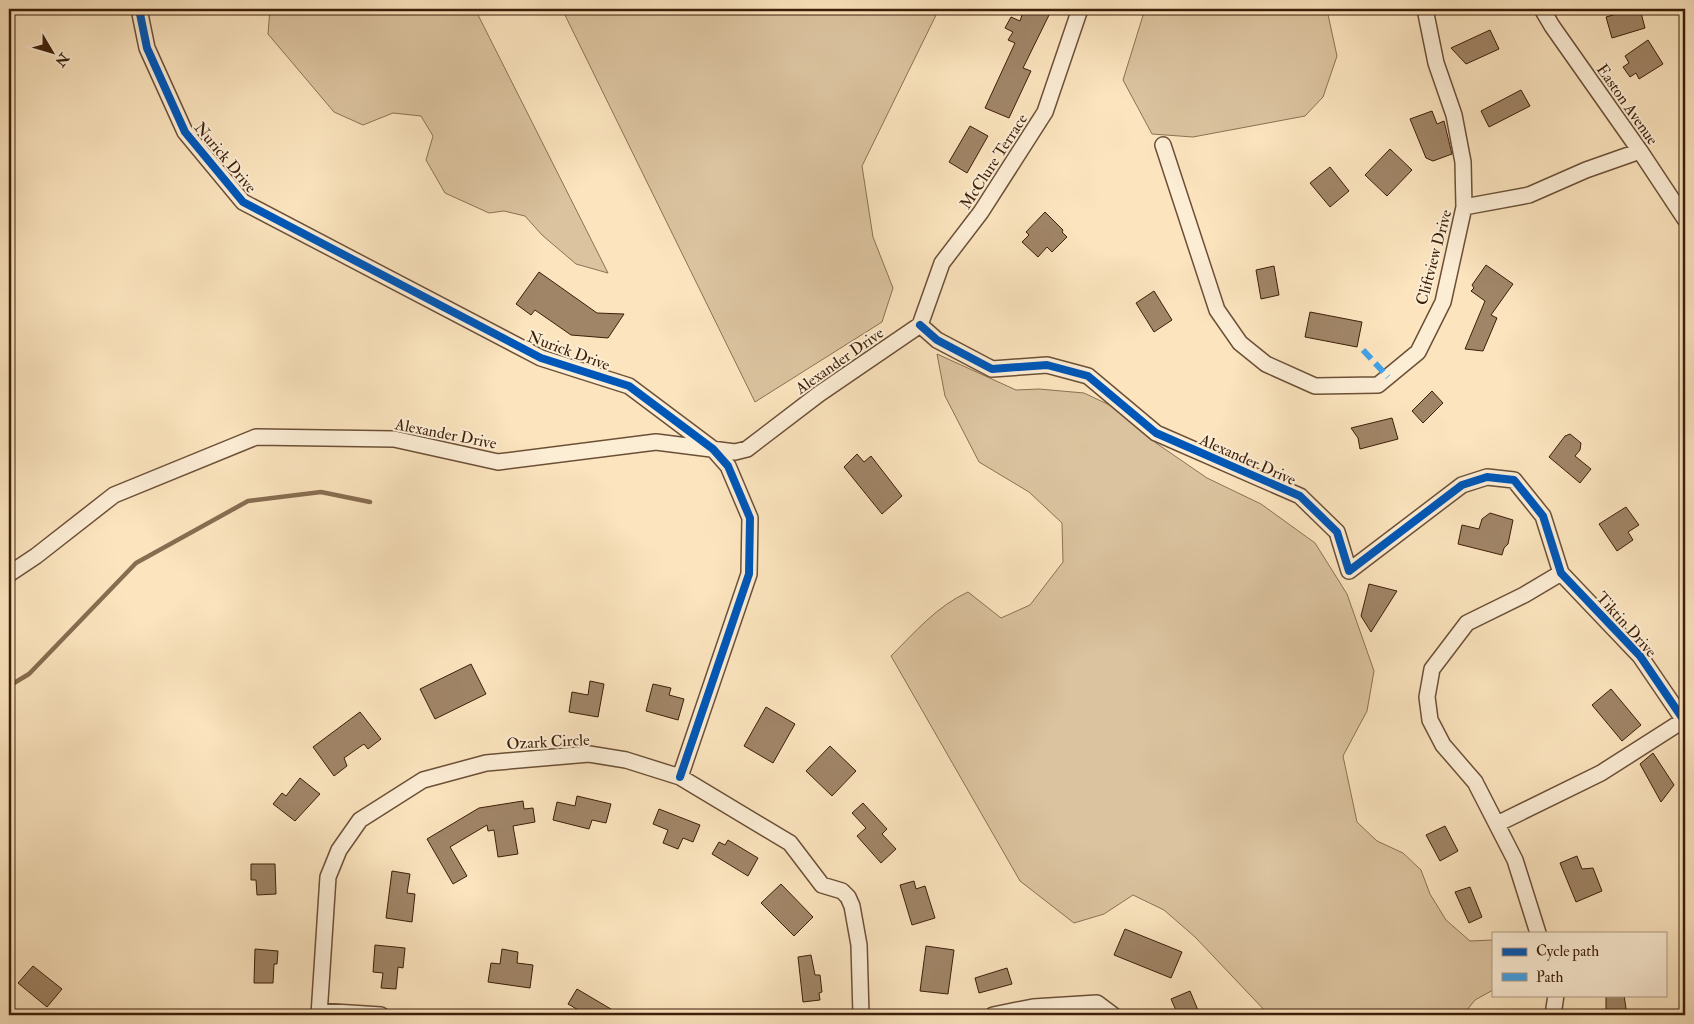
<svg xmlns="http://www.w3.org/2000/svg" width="1694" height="1024" font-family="'IM FELL Double Pica',serif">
  <rect width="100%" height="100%" fill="#fbe4be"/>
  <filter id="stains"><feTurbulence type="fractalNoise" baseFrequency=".004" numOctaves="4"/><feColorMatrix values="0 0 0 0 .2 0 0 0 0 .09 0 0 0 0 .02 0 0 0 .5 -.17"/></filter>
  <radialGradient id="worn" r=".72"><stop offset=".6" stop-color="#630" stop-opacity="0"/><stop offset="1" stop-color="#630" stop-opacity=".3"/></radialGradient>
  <path fill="#dbc39f" stroke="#8c7154" d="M270,9h205l133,264 -32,-9 -34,-29 -17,-19 -21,-5 -15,2 -44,-20 -19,-33 7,-24 -12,-20 -28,-3 -30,12 -29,-13 -66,-78z
    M562,9h377l-77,157 11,71 20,51 -11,34 -127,80z
    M1145,9h192l-10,1 10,46 -14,41 -18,19 -112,21 -41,-3 -29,-54z
    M937,354l79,36 23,-1 45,4 36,17 36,33 51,35 54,26 54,39 32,51 27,77 -7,40 -24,45 14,66 20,19 26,12 18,17 9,24 16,26 24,21 23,-1v50l-18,10 -12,15h-194l-74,-78 -31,-27 -31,-15 -29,19 -30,9 -54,-42 -129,-225c24,-24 46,-50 77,-64l33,26 29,-13 33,-43 -1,-39 -33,-31 -50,-30 -34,-66z"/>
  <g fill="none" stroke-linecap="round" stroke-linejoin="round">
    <path stroke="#886d50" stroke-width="4.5" d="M9,686l20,-12 107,-111 112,-62 73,-9 49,10"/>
  </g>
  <path fill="#a08567" stroke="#3d1f08" d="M1024,9h17l9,4 -27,55 8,3 -22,47 -24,-10 30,-65 -7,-3 5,-8 -8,-4 6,-11 9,4z
    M1634,9h6l5,19 -33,10 -6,-21z
    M1490,30l9,19 -33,15 -15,-16z
    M1648,40l15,24 -24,15 -3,-6 -6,4 -7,-10 6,-4 -4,-7z
    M1521,90l9,16 -41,21 -8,-16z
    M1432,111l5,13 7,-3 8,33 -19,7 -7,-3 -16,-39z
    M970,126l18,10 -21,37 -18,-11z
    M1390,149l22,21 -25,26 -22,-21z
    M1330,167l19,24 -19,16 -20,-24z
    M1045,212l18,18 -1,2 5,5 -15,15 -5,-5 -9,10 -16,-15 7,-7 -3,-3z
    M1486,265l27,19 -22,31 6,3 -14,33 -18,-2 20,-48 -14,-10 3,-3 -2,-3z
    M1274,266l5,29 -18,4 -5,-29z
    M539,272l58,41 27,1 -16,24 -37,-3 -36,-25 -4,5 -15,-11z
    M1154,291l18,29 -18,12 -18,-29z
    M1310,312l52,10 -5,25 -52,-10z
    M1432,391l11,12 -20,20 -11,-12z
    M1392,418l6,21 -38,10 -2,-11 -7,-10z
    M1570,434l11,9 -1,7 -5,6 16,13 -11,14 -31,-26 16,-21z
    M857,454l7,8 7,-6 31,40 -20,18 -38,-47z
    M1626,507l13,18 -11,7 5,8 -16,11 -18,-27z
    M1490,513l23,7 -5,24 -4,4 -2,7 -44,-11 4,-19 17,4 3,-10z
    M1369,584l28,7 -26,41 -10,-16z
    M471,664l15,30 -51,25 -15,-30z
    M590,681l14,3 -6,33 -29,-5 3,-20 16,3z
    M653,684l18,4 -2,7 15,4 -6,21 -32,-9z
    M1611,689l30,36 -19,16 -30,-36z
    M766,707l29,17 -22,39 -29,-17z
    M360,712l21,27 -13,10 -4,-5 -20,14 3,8 -13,10 -21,-29z
    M830,746l26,25 -24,25 -26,-25z
    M1653,753l21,32 -13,17 -21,-38z
    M300,778l20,16 -25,27 -22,-17 9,-11 4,3z
    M577,796l34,8 -5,19 -14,-3 -3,9 -36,-9 4,-18 18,4z
    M523,801l1,8 9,-1 2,14 -22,4 5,28 -20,3 -4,-27 -6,1 -1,-6 -37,22 17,29 -14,8 -26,-45 52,-31z
    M863,803l24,26 -5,5 14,15 -15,14 -24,-27 9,-8 -14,-15z
    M659,809l41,16 -7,17 -10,-4 -5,11 -15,-6 5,-13 -15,-6z
    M1445,826l13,25 -18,10 -14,-26z
    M728,840l30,18 -10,18 -36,-22 7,-12 6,3z
    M1577,856l5,13 11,-1 9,23 -26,11 -16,-39z
    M251,864h24l1,30 -19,1 -1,-15h-5z
    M392,871l18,3 -3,19 8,1 -3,28 -26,-4z
    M914,881l2,8 9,-3 10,32 -23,7 -12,-40z
    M781,884l32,33 -19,19 -33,-33z
    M1470,887l12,30 -13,6 -14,-31z
    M1125,929l57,23 -11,26 -57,-23z
    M375,945l30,3 -2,20 -5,-1 -2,22 -15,-1 2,-15 -10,-1z
    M926,946l28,4 -6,44 -28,-3z
    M255,949l23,2 -1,13h-3l-1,19h-19z
    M502,949l16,3 -1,11 16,2 -3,23 -42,-6 3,-19 9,1z
    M811,955l4,20h5l2,17 -3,1 1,7 -17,2 -5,-45z
    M33,966l29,23 -15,18 -29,-24z
    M1007,968l5,16 -33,9 -4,-15z
    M577,989l44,26h-34l-19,-11z
    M1190,991l10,24h-22l-7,-16z
    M1606,995h18l3,20h-21z"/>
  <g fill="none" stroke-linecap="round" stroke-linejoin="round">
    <defs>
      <path id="minor" d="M139,9l8,39 38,84 58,70 298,156 88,28 84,63 15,17 22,52 -1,56 -69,203
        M1425,9l11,54 18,52 9,47 1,45
        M1542,9l10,17 88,125 45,68
        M1163,145l54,165 23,33 26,21 49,22 63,-1 40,-33 25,-50 21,-95 65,-12 57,-25 54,-19
        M920,325l17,15 55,29 55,-4 41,11 68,57 144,63 37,36 12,39 113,-86 25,-8 27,3 29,36 18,57 79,83 45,66
        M920,325l22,-62 39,-51 64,-100 35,-103
        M9,574l27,-18 78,-61 142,-58 138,2 104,23 158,-20 79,10 12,-3 72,-55 101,-69
        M1497,824l104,-51 83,-53
        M1538,933l-23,-73 -40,-78 -32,-37 -13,-25 -3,-23 5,-28 35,-46 57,-28 37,-22
        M319,1011l62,4
        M319,1015l9,-138 11,-27 21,-30 63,-40 63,-17 103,-9 37,6 54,17 110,66 32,42 20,6 6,6 4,9 7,39 2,70
        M993,1015l40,-8 64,-4 16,12
        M1553,1015l3,-20"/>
    </defs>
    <use href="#minor" stroke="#6c5036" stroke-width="18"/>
    <use href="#minor" stroke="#fcedd5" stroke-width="15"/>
    <path stroke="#3fa2e9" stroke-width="6" stroke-dasharray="12 6" stroke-linecap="butt" d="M1363,350l25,27"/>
    <defs>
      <path id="cycleway" d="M139,9l8,39 38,84 58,70 298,156 88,28 84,63 15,17 22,52 -1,56 -69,203
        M920,325l17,15 55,29 55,-4 41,11 68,57 144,63 37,36 12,39 113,-86 25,-8 27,3 29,36 18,57 79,83 45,66"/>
    </defs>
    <use href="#cycleway" stroke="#fcedd5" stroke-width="11"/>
    <use href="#cycleway" stroke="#0057b8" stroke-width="8"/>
  </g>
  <g text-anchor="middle" stroke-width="4" stroke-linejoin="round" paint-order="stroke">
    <g font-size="16" fill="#3d1f08" stroke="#fcedd5">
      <text transform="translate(1628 104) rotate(55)" y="6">Easton Avenue</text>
      <text transform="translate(226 157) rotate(50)" y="6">Nurick Drive</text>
      <text transform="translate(993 161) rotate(-57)" y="6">McClure Terrace</text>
      <text transform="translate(1433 257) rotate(-75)" y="6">Cliftview Drive</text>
      <text transform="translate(569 350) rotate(20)" y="6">Nurick Drive</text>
      <text transform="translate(839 360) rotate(-35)" y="6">Alexander Drive</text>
      <text transform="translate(446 433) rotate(11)" y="6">Alexander Drive</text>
      <text transform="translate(1248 459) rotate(24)" y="6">Alexander Drive</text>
      <text transform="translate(1627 624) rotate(48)" y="6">Tiktin Drive</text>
      <text transform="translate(548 741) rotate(-3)" y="6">Ozark Circle</text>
    </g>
  </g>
  <rect width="1694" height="1024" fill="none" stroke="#fbe4be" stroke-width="30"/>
  <rect x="10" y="10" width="1674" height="1004" fill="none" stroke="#3d1f08" stroke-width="2.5"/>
  <rect x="15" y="15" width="1664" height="994" fill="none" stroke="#3d1f08"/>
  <rect x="1492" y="932" width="175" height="65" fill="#fcedd5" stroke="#b09b83"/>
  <rect x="1502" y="948" width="25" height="8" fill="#0057b8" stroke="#b09b83"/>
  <text x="1536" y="956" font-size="15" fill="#3d1f08">Cycle path</text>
  <rect x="1502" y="973" width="25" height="8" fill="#3fa2e9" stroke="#b09b83"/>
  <text x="1536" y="982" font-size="15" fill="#3d1f08">Path</text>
  <g transform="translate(52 52) rotate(128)" stroke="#fcedd5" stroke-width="4" paint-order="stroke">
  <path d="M0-4L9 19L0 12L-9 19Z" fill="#3d1f08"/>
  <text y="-8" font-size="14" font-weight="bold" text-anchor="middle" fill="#3d1f08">N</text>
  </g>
  <rect width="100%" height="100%" filter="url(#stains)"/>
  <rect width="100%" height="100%" fill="url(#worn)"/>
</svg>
